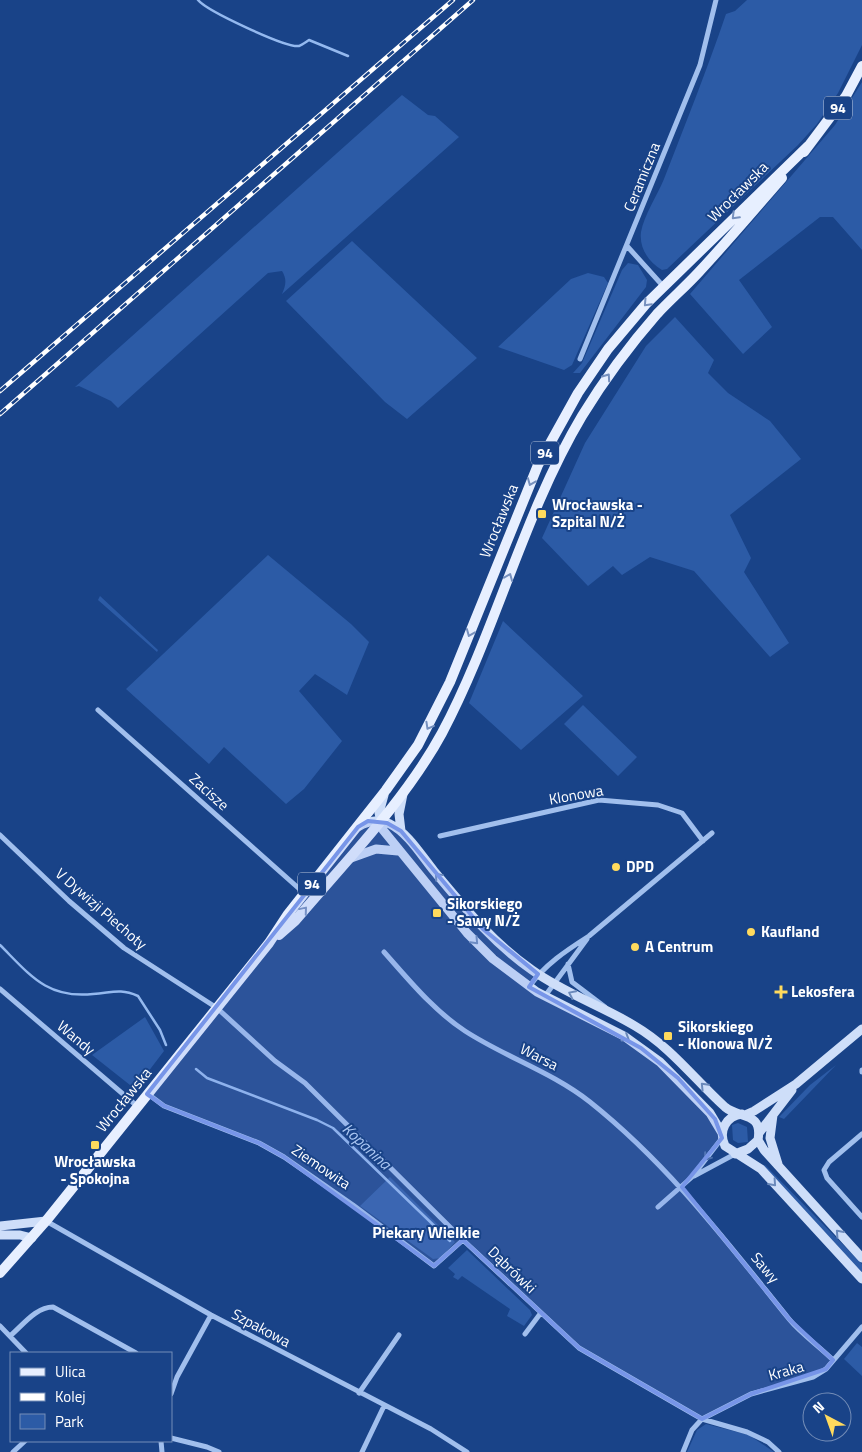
<svg xmlns="http://www.w3.org/2000/svg" width="862" height="1452" font-family="'Titillium Web',sans-serif">
  <rect width="100%" height="100%" fill="#194388"/>
  <path fill="#2c5ba6" d="M747,0h115v45l-24,48 -21,31 -19,21 -131,124 -5,1c-13,-8 -23,-21 -21,-38 3,-17 16,-36 23,-53 21,-54 43,-109 62,-165l9,-3z
    M862,82v168l-29,-33h-13l-81,63 33,47 -29,27 -53,-60 145,-169z
    M402,95l26,20 7,1 24,21 -177,157c4,-9 5,-15 0,-23l-14,2 -150,135 -7,-7 -32,-15 -4,1z
    M352,241l125,117 -70,61 -22,-17 -99,-101z
    M628,263l10,2 9,15 -1,7 -66,86h-7l9,-10 40,-93z
    M588,273l16,4 4,6 -36,82 -8,5 -66,-23 73,-68z
    M675,317l39,43 -6,13 20,20 42,28 31,38 -71,56 21,43 -7,14 45,71 -19,14 -76,-86 -44,-14 -28,18 -9,-9 -25,20 -46,-48 43,-95 61,-97z
    M268,555l83,69 18,18 -22,53 -32,-21 -16,17 43,50 -38,48 -18,15 -62,-57 -15,17 -83,-75z
    M100,596l58,54 -1,2 -59,-52z
    M503,621l80,75 -62,54 -52,-47z
    M583,705l54,52 -19,19 -54,-52z
    M145,1017l19,34 -29,38 -43,-34z
    M836,1065l-52,54 -5,-2 31,-32z
    M738,1123l9,4 1,15 -10,1 -5,-3 -1,-15z
    M765,1165l97,99v9l-98,-107z
    M390,1177l65,65 -14,16 -8,1 -73,-53z
    M467,1250l63,60 2,5 -8,11 -17,-10 3,-7 -48,-33 -4,4 -5,-3 2,-3 -7,-6z
    M857,1343l5,4v29l-18,-17z
    M706,1424l43,11 25,17h-87l10,-22z"/>
  <g fill="none" stroke-linecap="round" stroke-linejoin="round">
    <path stroke="#94b9ef" stroke-width="2.5" d="M198,0c9,11 88,48 101,46 3,-1 7,-4 10,-6l39,16
      M0,945c30,30 47,54 93,49 19,-1 26,-6 45,2l22,34 6,15
      M196,1069l11,9 110,42 16,8 117,113"/>
    <path stroke="#a1bfed" stroke-width="5" d="M627,246l36,40
      M580,359l120,-294 16,-65
      M98,710l206,183
      M0,835l69,66 55,47 93,60 58,53 30,22 158,157 116,108 123,71 45,13 21,10 11,10
      M440,836l159,-36 59,5 24,8 21,28
      M384,952c25,28 49,58 81,79 40,26 87,41 125,71 79,63 136,139 199,217 12,15 30,27 44,41
      M568,964l4,18 33,25
      M529,987c15,-22 38,-37 60,-51l123,-103
      M0,989l137,117
      M545,996l42,-57
      M862,1070v2
      M148,1094l16,12 95,37 25,14 69,48 81,61 29,-26
      M862,1134l-33,28 -5,8 3,8 35,39
      M694,1176l41,-22
      M658,1207l34,-30 30,-39
      M46,1221l165,94 220,114 36,23
      M0,1326l26,27
      M525,1334l15,-20
      M10,1336c13,-11 26,-29 43,-29l83,46
      M359,1393l40,-58
      M171,1394l6,-17 34,-62
      M171,1438l36,9 12,5
      M161,1441l1,11
      M13,1452l12,-11
      M362,1452l22,-46
      M683,1452l9,-22 10,-11 49,-25 62,-17 13,-8 36,-42"/>
    <path stroke="#cedef9" stroke-width="9" d="M384,795l-5,18 4,17 84,103 26,26 44,33 87,44 36,26 50,51 12,20
      M358,827c10,-6 21,-9 32,-3 18,9 31,31 44,47 30,36 59,72 98,99 32,23 70,36 103,56 36,21 60,54 90,81 14,12 38,4 33,33l-10,9 -13,5
      M401,831l-2,-17 4,-20
      M351,858l25,-9 22,2
      M742,1114c-16,2 -24,17 -17,32l36,23 101,110
      M745,1115l9,-4 42,-27 66,-55
      M773,1115l-3,23 8,26
      M759,1133l33,-43
      M758,1140l6,10 98,108
      M0,1226l46,-5
      M0,1235h20l12,3"/>
    <path stroke="#e7efff" stroke-width="10" d="M804,152l42,-56 16,-30
      M279,935l16,-14c50,-59 110,-120 147,-188 54,-102 81,-218 140,-317 22,-36 47,-70 75,-102 13,-14 28,-27 41,-41 29,-31 56,-63 84,-95
      M0,1273l46,-52 223,-278 19,-29 98,-124 32,-45 32,-63 88,-217 40,-72 30,-44 38,-45 162,-158"/>
    <defs>
      <path id="rail" d="M0,391l453,-391
        M0,414l473,-414"/>
    </defs>
    <use href="#rail" stroke="#fff" stroke-width="4.5"/>
    <use href="#rail" stroke="#194388" stroke-width="2.5" stroke-dasharray="8" stroke-linecap="butt"/>
  </g>
  <defs><path id="oneway-chevron" d="M-2-3.5L2.5 0L-2 3.5" fill="none" stroke-width="1.6" stroke-linecap="round" stroke-linejoin="round" transform="scale(1.25)"/></defs>
  <g stroke="#7690be">
    <use href="#oneway-chevron" transform="translate(735 216) rotate(135)"/>
    <use href="#oneway-chevron" transform="translate(647 303) rotate(133)"/>
    <use href="#oneway-chevron" transform="translate(607 377) rotate(-55)"/>
    <use href="#oneway-chevron" transform="translate(531 482) rotate(112)"/>
    <use href="#oneway-chevron" transform="translate(509 577) rotate(-68)"/>
    <use href="#oneway-chevron" transform="translate(470 633) rotate(112)"/>
    <use href="#oneway-chevron" transform="translate(429 726) rotate(119)"/>
    <use href="#oneway-chevron" transform="translate(304 910) rotate(-50)"/>
  </g>
  <g stroke="#6a89bb">
    <use href="#oneway-chevron" transform="translate(438 876) rotate(-130)"/>
    <use href="#oneway-chevron" transform="translate(475 941) rotate(47)"/>
    <use href="#oneway-chevron" transform="translate(572 994) rotate(-154)"/>
    <use href="#oneway-chevron" transform="translate(626 1038) rotate(32)"/>
    <use href="#oneway-chevron" transform="translate(704 1086) rotate(-134)"/>
    <use href="#oneway-chevron" transform="translate(773 1183) rotate(48)"/>
    <use href="#oneway-chevron" transform="translate(839 1233) rotate(-132)"/>
  </g>
  <use stroke="#496eab" href="#oneway-chevron" transform="translate(707 1157) rotate(129)"/>
  <path fill="#7795e8" fill-opacity="0.2" stroke="#7795e8" stroke-width="4" stroke-linejoin="round" d="M368,821l19,2 14,8 82,98 55,45 -9,13 112,61 37,30 37,41 7,19 -40,49 108,133 43,40 -7,9 -75,25 -49,25 -123,-71 -116,-108 -29,26 -150,-109 -25,-14 -95,-37 -17,-12 211,-267z"/>
  <g fill="#ffda5d" stroke="#194388" stroke-width="2">
    <rect x="537" y="509" width="10" height="10" rx="2.5"/>
    <circle cx="616" cy="867" r="5"/>
    <rect x="432" y="908" width="10" height="10" rx="2.5"/>
    <circle cx="751" cy="932" r="5"/>
    <circle cx="635" cy="947" r="5"/>
    <path d="M778.5 984.5h5v5h5v5h-5v5h-5v-5h-5v-5h5z"/>
    <rect x="663" y="1031" width="10" height="10" rx="2.5"/>
    <rect x="90" y="1140" width="10" height="10" rx="2.5"/>
  </g>
  <g text-anchor="middle" stroke-width="4" stroke-linejoin="round" paint-order="stroke">
    <g fill="#194388" stroke="#bac7db" stroke-width="1">
      <rect x="824" y="96.5" width="28" height="23" rx="4"/>
      <rect x="531" y="441.5" width="28" height="23" rx="4"/>
      <rect x="298" y="872.5" width="28" height="23" rx="4"/>
    </g>
    <g font-size="14" font-weight="bold" fill="#fff">
      <text x="838" y="113">94</text>
      <text x="545" y="458">94</text>
      <text x="312" y="889">94</text>
    </g>
    <g font-size="15" fill="#fff" stroke="#194388">
      <text transform="translate(642 177) rotate(-68)" y="5">Ceramiczna</text>
      <text transform="translate(738 192) rotate(-45)" y="5">Wrocławska</text>
      <text transform="translate(499 521) rotate(-68)" y="5">Wrocławska</text>
      <text transform="translate(209 792) rotate(42)" y="5">Zacisze</text>
      <text transform="translate(576 795) rotate(-10)" y="5">Klonowa</text>
      <text transform="translate(101 909) rotate(41)" y="5">V Dywizji Piechoty</text>
      <text transform="translate(76 1038) rotate(40)" y="5">Wandy</text>
      <text transform="translate(539 1057) rotate(27)" y="5">Warsa</text>
      <text transform="translate(124 1100) rotate(-51)" y="5">Wrocławska</text>
      <text transform="translate(321 1167) rotate(34)" y="5">Ziemowita</text>
      <text transform="translate(765 1268) rotate(50)" y="5">Sawy</text>
      <text transform="translate(512 1270) rotate(44)" y="5">Dąbrówki</text>
      <text transform="translate(261 1328) rotate(28)" y="5">Szpakowa</text>
      <text transform="translate(786 1371) rotate(-16)" y="5">Kraka</text>
    </g>
    <g font-size="15" font-weight="bold" fill="#fff" stroke="#194388" text-anchor="start">
      <text x="552" y="510">Wrocławska -<tspan x="552" dy="17">Szpital N/Ż</tspan></text>
      <text x="626" y="872">DPD</text>
      <text x="447" y="909">Sikorskiego<tspan x="447" dy="17">- Sawy N/Ż</tspan></text>
      <text x="761" y="937">Kaufland</text>
      <text x="645" y="952">A Centrum</text>
      <text x="791" y="997">Lekosfera</text>
      <text x="678" y="1032">Sikorskiego<tspan x="678" dy="17">- Klonowa N/Ż</tspan></text>
      <text x="95" y="1167" text-anchor="middle">Wrocławska<tspan x="95" dy="17">- Spokojna</tspan></text>
    </g>
    <g font-size="16" font-style="italic" fill="#adc9f4" stroke="#194388">
      <text transform="translate(367 1146) rotate(43)" y="6">Kopanina</text>
    </g>
    <g font-size="16" font-weight="bold" fill="#fff" stroke="#194388">
      <text x="426" y="1238">Piekary Wielkie</text>
    </g>
  </g>
  <rect x="10" y="1352" width="162" height="90" fill="#194388" stroke="#758eb8"/>
  <rect x="20" y="1368" width="25" height="8" fill="#e7efff" stroke="#758eb8"/>
  <text x="55" y="1377" font-size="15" fill="#ffffff">Ulica</text>
  <rect x="20" y="1393" width="25" height="8" fill="#ffffff" stroke="#758eb8"/>
  <text x="55" y="1402" font-size="15" fill="#ffffff">Kolej</text>
  <rect x="20" y="1414" width="25" height="15" fill="#2c5ba6" stroke="#758eb8"/>
  <text x="55" y="1427" font-size="15" fill="#ffffff">Park</text>
  <g transform="translate(827 1417) rotate(319)"><circle r="24" fill="#194388" stroke="#758eb8"/>
  <path d="M0-4L9 19L0 12L-9 19Z" fill="#ffda5d"/>
  <text y="-8" font-size="14" font-weight="bold" text-anchor="middle" fill="#ffffff">N</text>
  </g>
</svg>
